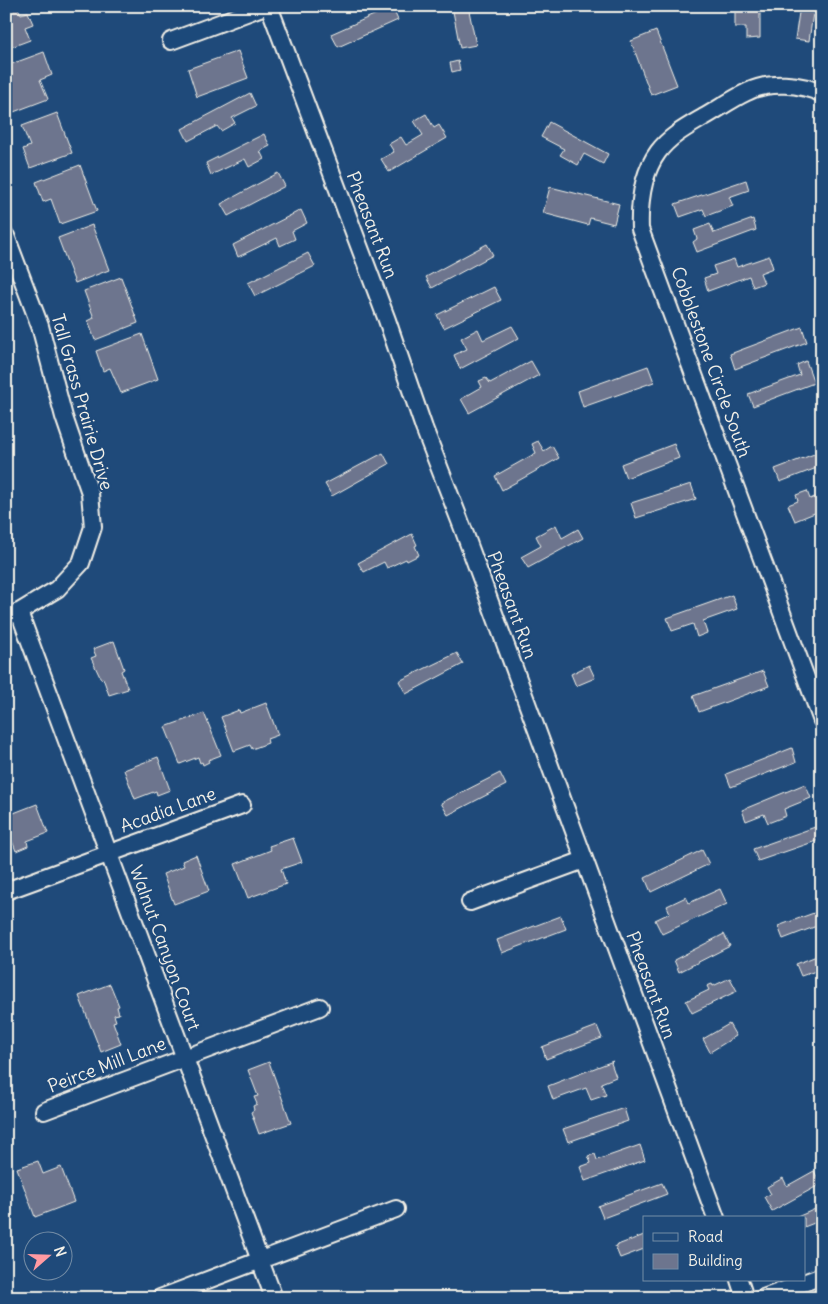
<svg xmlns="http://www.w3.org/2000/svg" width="828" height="1304" font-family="Delius,sans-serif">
  <rect width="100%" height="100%" fill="#1f4a7a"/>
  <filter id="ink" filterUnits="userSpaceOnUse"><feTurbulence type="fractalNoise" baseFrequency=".02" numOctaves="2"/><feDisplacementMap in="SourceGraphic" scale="10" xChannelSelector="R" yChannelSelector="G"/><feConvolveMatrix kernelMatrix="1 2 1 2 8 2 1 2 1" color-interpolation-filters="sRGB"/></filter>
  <g filter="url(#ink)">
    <path fill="#6d758e" stroke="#f4f1e8" d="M6,6h11l4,8 7,-2 5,12 -8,3 5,13 -24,9z
      M452,6h16l8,39 -16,3z
      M735,6h25v32l-14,1v-12h-11z
      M800,6h14l-5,35 -14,-2z
      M392,7l6,13 -60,27 -7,-13z
      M656,31l21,54 -26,10 -20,-54z
      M238,51l10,27 -51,19 -9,-28z
      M44,52l8,23 -12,5 8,19 -37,14 -5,-13v-6l2,-1 -2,-7 3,-1 -3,-7v-12z
      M458,61l2,9 -8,2 -2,-9z
      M250,93l6,13 -24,12 3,5 -14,8 -4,-5 -29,15 -6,-12z
      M57,113l15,40 -42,15 -7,-19 7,-3 -8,-20z
      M426,114l8,14 5,-3 8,13 -58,34 -8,-13 13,-7 -5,-8 12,-7 5,8 17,-10 -9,-14z
      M549,122l59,32 -5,10 -19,-10 -6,11 -18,-10 4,-6 -23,-12z
      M264,134l6,12 -10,5 4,8 -15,8 -4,-8 -34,16 -5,-12z
      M80,165l17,46 -37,13 -9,-25 -8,3 -7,-20z
      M278,173l7,13 -57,30 -7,-12z
      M746,180l3,10 -20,7 4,9 -27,10 -3,-7 -23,8 -5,-13z
      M550,187l69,17 -5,20 -24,-6 -2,7 -45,-12z
      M301,210l6,13 -15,8 3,8 -15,7 -3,-8 -39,19 -5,-12z
      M753,219l3,11 -59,22 -4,-10 4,-3 -3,-9 16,-6 4,9z
      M92,225l17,45 -34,13 -17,-45z
      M487,244l6,11 -61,33 -6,-11z
      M308,253l7,13 -60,30 -7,-13z
      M769,256l4,12 -13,5 4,10 -11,4 -4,-11 -41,15 -4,-13 12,-4 -3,-8 21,-7 3,8z
      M121,277l17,46 -43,17 -7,-19 6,-3 -10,-27z
      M494,287l7,13 -57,28 -7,-13z
      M512,326l7,12 -59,31 -6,-14 13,-6 -6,-11 17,-9 5,11z
      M802,327l5,15 -72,27 -5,-15z
      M142,334l16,45 -37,14 -11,-25 -7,3 -7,-20z
      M531,361l8,14 -70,38 -8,-14 21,-12 -3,-6 7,-3 4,5z
      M806,361l8,22 -61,23 -5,-12 52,-19 -3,-10z
      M648,366l6,16 -71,25 -5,-16z
      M538,441l6,10 8,-5 7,12 -57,32 -7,-14 41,-23 -4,-9z
      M674,444l5,14 -53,20 -5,-14z
      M822,451v15l-42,16 -5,-13z
      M383,453l6,11 -57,32 -7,-12z
      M691,484l5,15 -60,19 -5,-15z
      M807,491l3,8 12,-5v16l-27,11 -7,-16 10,-4 -2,-6z
      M556,525l6,13 16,-9 5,9 -55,30 -7,-11 20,-11 -5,-10z
      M412,534l5,11 -2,1 4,9 -12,6 -1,-2 -19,9 -3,-6 -20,10 -6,-9z
      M732,595l5,14 -34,12 4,12 -10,4 -4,-13 -21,7 -5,-13z
      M114,641l10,28 -3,2 7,18 -19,6 -6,-17 -2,1 -10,-21 5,-2 -3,-7z
      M457,653l6,11 -57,30 -7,-13z
      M589,665l6,13 -19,8 -5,-12z
      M763,671l6,15 -70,26 -6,-16z
      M266,703l12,32 -11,4 1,4 -16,6 -2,-4 -16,6 -13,-34 18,-7 1,3z
      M204,713l17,42 -13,5 1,2 -6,3 -1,-3 -2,1 -2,-6 -18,7 -15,-37z
      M792,748l4,14 -65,25 -5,-13z
      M158,757l12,33 -13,5 -1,-4 -21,8 -11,-29z
      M500,773l6,12 -58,30 -7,-12z
      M805,784l6,14 -27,11 2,7 -18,7 -4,-9 -18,7 -4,-11z
      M37,804l11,29 -21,8 1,5 -12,5 -10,-26v-9z
      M818,826l4,13 -64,22 -5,-12z
      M293,838l9,24 -21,7 5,15 -38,14 -13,-34 36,-14 -2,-4z
      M702,850l7,14 -58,28 -6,-14z
      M196,855l13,36 -35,13 -11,-30 21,-8 -2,-5z
      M720,889l7,15 -65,30 -7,-14 15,-7 -3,-7 19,-9 3,6z
      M822,910v14l-39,15 -5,-13z
      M561,916l5,13 -64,24 -5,-13z
      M724,934l6,12 -51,26 -5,-12z
      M822,954v15l-21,7 -5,-12z
      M730,978l7,13 -45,22 -6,-12 23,-11 -2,-4 5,-2 1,2z
      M110,984l9,22 -2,1 2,7 -5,1 2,6 -3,1 8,22 -20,8 -22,-56z
      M729,1024l7,12 -26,16 -7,-13z
      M597,1026l5,12 -56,21 -4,-12z
      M613,1061l-2,2 5,14 -15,6 5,12 -15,5 -5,-12 -33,12 -5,-14z
      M269,1062l22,61 -32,11 -8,-22 3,-2 -1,-4 4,-2 -3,-7 4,-1 -10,-26z
      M624,1108l4,13 -60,21 -5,-13z
      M640,1145l5,15 -60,21 -5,-14 11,-4 -3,-7 7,-2 2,6z
      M38,1161l5,13 18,-7 13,35 -39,15 -18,-49z
      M814,1171l7,13 -49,27 -8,-14 7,-3 -4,-7 16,-9 4,8z
      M662,1183l5,11 -64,24 -5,-12z
      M822,1206v14l-18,7v-9h-9z
      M644,1235v14l-24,9 -5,-12z"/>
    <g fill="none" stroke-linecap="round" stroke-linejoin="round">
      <defs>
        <path id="street" d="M269,6l118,314 37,108 38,98 254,692
          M171,41l94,-35
          M822,94c-21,-11 -53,-13 -75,-2 -15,7 -29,17 -43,25 -17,10 -34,19 -46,35 -16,22 -19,50 -18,77l182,492
          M6,236l34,90 24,91 26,76 3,34 -12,36 -24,26 -38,23 -13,4
          M19,612l255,686
          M6,891l236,-86
          M470,902l114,-42
          M44,1111l276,-104
          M739,1280l6,18
          M160,1298l236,-89
          M763,1298l59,-22"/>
      </defs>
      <use href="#street" stroke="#f4f1e8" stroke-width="20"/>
      <use href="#street" stroke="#1f4a7a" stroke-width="16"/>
    </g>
  </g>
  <g text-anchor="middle" stroke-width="4.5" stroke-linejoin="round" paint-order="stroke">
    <g font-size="18" fill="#f4f1e8" stroke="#1f4a7a">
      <text transform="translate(372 225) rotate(69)" y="6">Pheasant Run</text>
      <text transform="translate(711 362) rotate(70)" y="6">Cobblestone Circle South</text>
      <text transform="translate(82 402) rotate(74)" y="6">Tall Grass Prairie Drive</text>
      <text transform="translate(512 605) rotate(70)" y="6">Pheasant Run</text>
      <text transform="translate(168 810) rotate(-20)" y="6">Acadia Lane</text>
      <text transform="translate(165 948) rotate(70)" y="6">Walnut Canyon Court</text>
      <text transform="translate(651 985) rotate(70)" y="6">Pheasant Run</text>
      <text transform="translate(107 1065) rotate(-21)" y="6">Peirce Mill Lane</text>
    </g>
  </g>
  <rect width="828" height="1304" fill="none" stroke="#1f4a7a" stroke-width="25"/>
  <rect x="12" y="12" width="803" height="1279" fill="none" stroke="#f4f1e8" stroke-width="2" filter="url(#ink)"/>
  <rect x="643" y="1216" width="162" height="65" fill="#1f4a7a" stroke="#748da6"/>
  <rect x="653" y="1233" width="25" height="8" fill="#1f4a7a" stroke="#748da6"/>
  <text x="688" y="1242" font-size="15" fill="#f4f1e8">Road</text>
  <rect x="653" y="1254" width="25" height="15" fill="#6d758e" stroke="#748da6"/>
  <text x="688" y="1266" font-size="15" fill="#f4f1e8">Building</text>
  <g transform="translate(48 1256) rotate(70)"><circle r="24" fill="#1f4a7a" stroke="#748da6"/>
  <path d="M0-4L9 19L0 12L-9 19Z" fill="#ff9aa2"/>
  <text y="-8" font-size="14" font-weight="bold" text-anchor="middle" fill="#f4f1e8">N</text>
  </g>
</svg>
